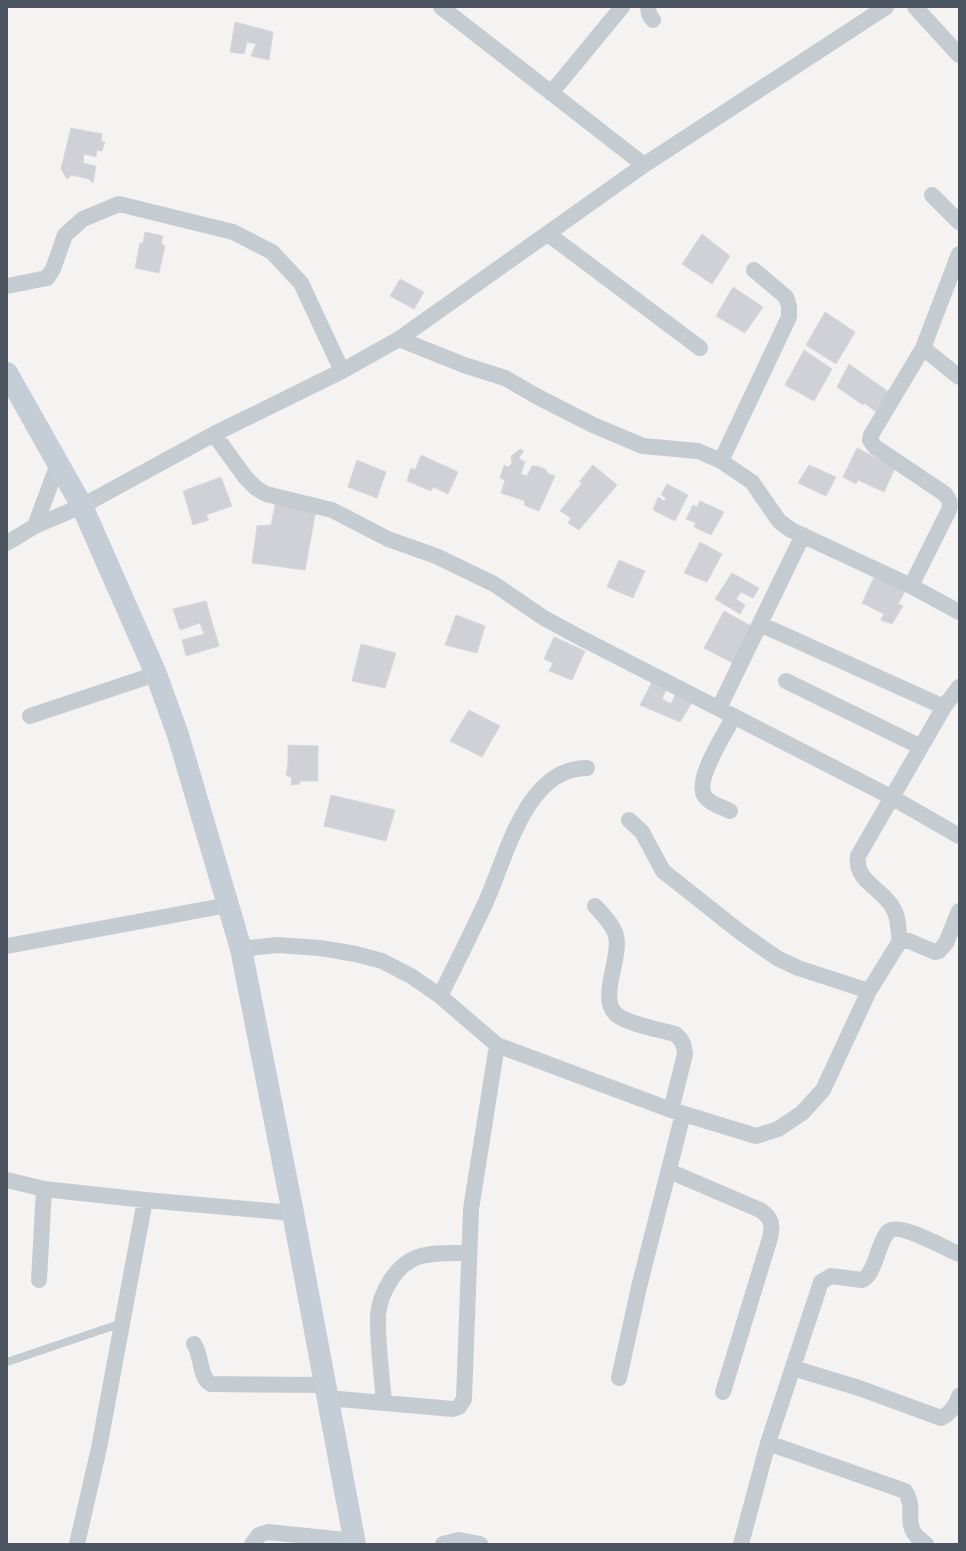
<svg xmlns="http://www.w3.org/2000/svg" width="966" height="1551" font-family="Commissioner,sans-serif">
  <rect width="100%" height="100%" fill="#f4f3f2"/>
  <path fill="#d0d1d6" stroke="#d7d8dd" d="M235,22l38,10 -4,28 -18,-4 5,-12 -9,-2 -3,12 -14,-2z
    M71,128l31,6 -1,7 4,1 -3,9 -5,-1 -1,7 -12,-3 -1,9 13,3 -3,17 -4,-4 -17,-4 -5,4 -6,-10z
    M145,232l18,4 -2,7 4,3 -6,27 -24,-5 5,-25h3z
    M702,234l28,22 -18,28 -30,-20z
    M400,279l24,13 -10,17 -24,-13z
    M733,287l30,20 -18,26 -29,-17z
    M825,312l30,20 -19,32 -30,-19z
    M804,350l28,19 -18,32 -29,-16z
    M849,364l44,31 -13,20 -16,-12 -1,2 -26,-18z
    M857,448l38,20 -11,24 -26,-12 -2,4 -13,-7z
    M520,449l4,2 -5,6 3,4h3l-4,13 6,2 5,-10h5l8,3 4,5 6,2 -16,35 -15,-6 1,-4 -24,-8 4,-13 -5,-2 4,-13 4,2 4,-4 -1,-7z
    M421,455l37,17 -10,22 -15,-7 -2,4 -24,-10 4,-13 4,2z
    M357,460l29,12 -9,26 -29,-11z
    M593,465l24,20 -38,45 -11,-7 3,-5 -11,-7 22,-28 -3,-1z
    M809,465l27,12 -10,19 -28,-13z
    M221,477l11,29 -26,9 3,5 -16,5 -10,-34z
    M667,484l21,11 -13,26 -22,-11 5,-13 6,4 2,-3 -5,-3z
    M276,501l40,9 -11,60 -53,-7 5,-37 14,-1z
    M700,501l24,11 -13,23 -17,-8 2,-4 -10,-4 7,-14 4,2z
    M700,542l22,12 -15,28 -23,-9z
    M619,560l26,11 -12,27 -26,-11z
    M732,573l27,15 -6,10 -12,-6 -5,7 9,6 -5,9 -25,-15z
    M876,573l31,15 -9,16 5,2 -11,18 -11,-4 3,-6 -22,-11z
    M206,601l13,45 -33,10 -4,-16 22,-6 -4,-11 -20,7 -7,-21z
    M724,611l29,16 -20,36 -29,-15z
    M456,615l29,11 -8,27 -32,-8z
    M554,637l31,14 -13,29 -23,-9 4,-8 -9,-4z
    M361,644l35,9 -11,35 -33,-7z
    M654,678l14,8 -6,13 9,5 6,-13 16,10 -13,21 -40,-17z
    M469,710l31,16 -18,31 -32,-16z
    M288,745l30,1v35h-18v3l-9,1 1,-7 -6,-3 2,-11z
    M331,795l64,15 -9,31 -62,-15z"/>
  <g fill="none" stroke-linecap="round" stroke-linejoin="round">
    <path stroke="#c4ccd2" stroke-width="8" d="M7,1362l115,-39"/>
    <path stroke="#c4ccd2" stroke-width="16" d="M441,7l203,158
      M648,7l1,7 4,6
      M915,7l44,48
      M551,93l71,-86
      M932,195l27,27
      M548,234l152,114
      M7,286l40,-8 6,-9 12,-34 18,-16 36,-15 114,28 39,20 29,31 41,88
      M399,339l65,26 41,13 33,19 55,28 50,21 55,5 23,10 31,21 27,39 12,9 120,56 48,26
      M923,348l36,29
      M214,434l31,43 11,11 10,6 66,16 56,29 48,17 58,28 50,34 35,19 314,161 66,38
      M721,461l68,-144v-11l-3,-9 -32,-27
      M35,526l23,-62
      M7,543l28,-17 47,-20 132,-72 128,-63 57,-32 245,-174 242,-158
      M911,586l38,-76c2,-7 0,-11 -4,-16l-70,-47 -5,-7 1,-5 52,-87 36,-94
      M760,624l184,83
      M786,681l135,66
      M719,708l84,-173
      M30,716l126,-42
      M730,811c-8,-4 -22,-8 -26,-16 -9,-17 22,-63 30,-79
      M629,820l13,12 21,39 77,61 37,26 21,10 71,23
      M595,906c8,9 18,18 21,30 6,21 -19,64 1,79 11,9 44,15 58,19 8,6 9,11 10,20l-14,56
      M900,941c-2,-10 -1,-24 -7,-33 -10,-19 -39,-27 -35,-52l86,-149 15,-20
      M7,946l221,-41
      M241,949l36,-4 43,3 36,6 26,7 29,15 29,20 57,49 174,65 85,26 22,-7 24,-16 21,-23 46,-99 31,-50h9l26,11 4,-1 7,-8 13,-32
      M440,996c15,-30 30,-60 44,-90 22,-46 40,-138 103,-138
      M669,1171l91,39c12,8 13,15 10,28l-47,154
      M7,1180l37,9 101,11 148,13
      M39,1280l5,-91
      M194,1344c8,11 5,34 17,40l114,1
      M793,1368l66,20 82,30c10,-5 15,-12 18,-22
      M619,1378l20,-91 44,-173
      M327,1398l126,11 6,-2 5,-8 7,-190 26,-164
      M384,1403c-2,-28 -7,-61 -6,-88 2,-22 18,-51 40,-58 15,-5 35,-4 51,-4
      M768,1443l137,48c14,22 -7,34 21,53
      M77,1544l22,-96 46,-248
      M252,1544l7,-9 9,-3 87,9
      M443,1544l16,-4 21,4
      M741,1544l27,-101 53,-161 10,-6 31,4c7,-3 9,-10 12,-16 3,-8 8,-26 14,-32 10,-11 58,17 71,22"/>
    <path stroke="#c5cdd7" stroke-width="22" d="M7,373l75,133 74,168 22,61 63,214 52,264 62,331"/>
  </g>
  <rect width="966" height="1551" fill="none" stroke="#4b545f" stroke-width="16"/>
</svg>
